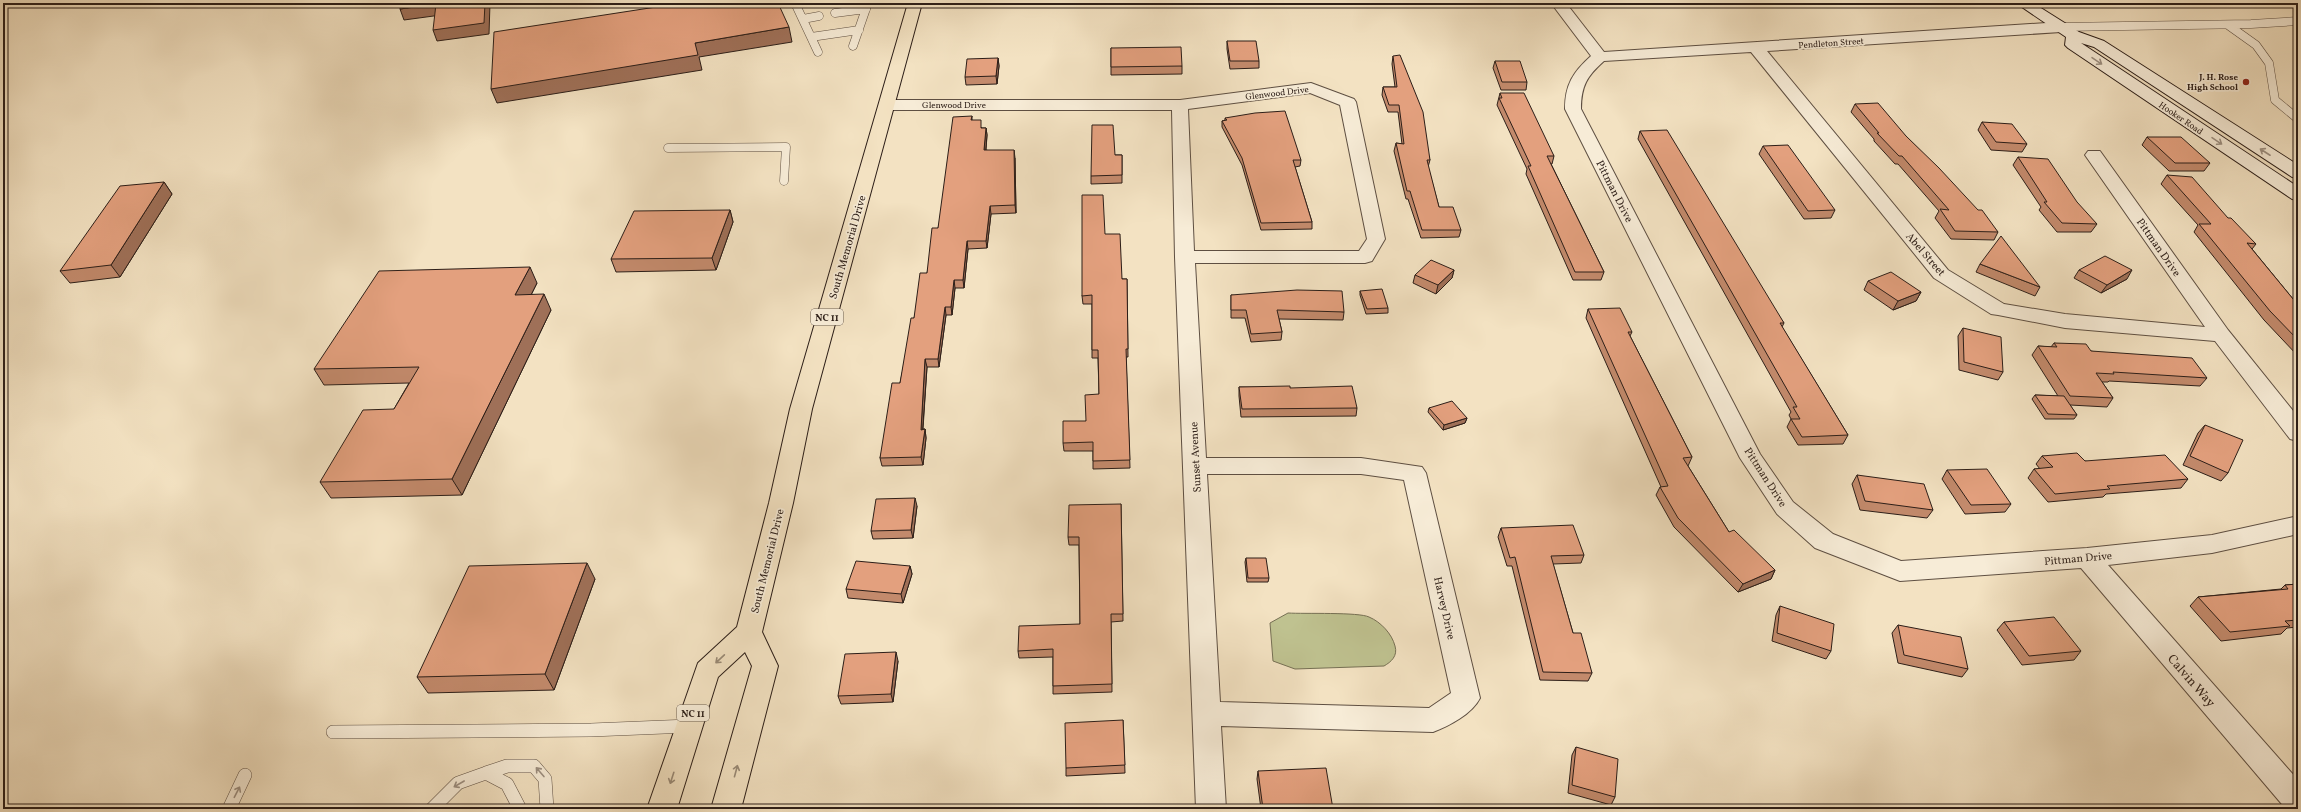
<svg xmlns="http://www.w3.org/2000/svg" width="2301" height="812" font-family="Vollkorn,serif">
  <rect width="100%" height="100%" fill="#f3e2c2"/>
  <filter id="stains"><feTurbulence type="fractalNoise" baseFrequency=".005" numOctaves="4"/><feColorMatrix values="0 0 0 0 .2 0 0 0 0 .09 0 0 0 0 .02 0 0 0 .5 -.17"/></filter>
  <radialGradient id="worn" r=".72"><stop offset=".6" stop-color="#630" stop-opacity="0"/><stop offset="1" stop-color="#630" stop-opacity=".3"/></radialGradient>
  <path fill="#bfc290" stroke="#767054" d="M1288,613c16,1 71,-1 81,4 12,5 23,17 26,29 3,10 -4,16 -11,20l-89,3 -22,-8 -3,-38z"/>
  <g fill="none" stroke-linecap="round" stroke-linejoin="round">
    <defs>
      <path id="lane-far1" d="M795,3l23,49
        M835,13l31,-4
        M803,19l16,-3
        M2228,25l28,20 13,18 6,37 23,19
        M2061,27l190,-3 47,-3
        M811,37l48,-7
        M853,46l15,-43
        M668,148l118,-1 -2,34"/>
      <path id="lane" d="M333,732l258,-2 98,-4
        M486,773l21,-7h27l11,13 2,30
        M229,809l16,-34
        M432,809l26,-26 28,-10 21,11 13,25"/>
      <path id="street" d="M1551,3h15l38,49 457,-30 5,2 3,3 -8,5 -294,19 181,219 56,34 61,10 140,13 -120,-172 3,-4h12l128,179 70,87v24l-8,-2 -75,-98 -150,-13 -67,-13 -7,-1 -57,-36 -183,-226 -147,9c-17,15 -23,25 -23,48l179,345 33,48 40,32 68,27 186,-13 125,-13 86,-19v18l-86,19 -104,12 190,215v29h-12l-205,-241 -181,13 -85,-33 -38,-34 -37,-56 -175,-349c0,-24 8,-37 26,-53z
        M1311,83l43,16 2,3 29,137 -13,22 -7,2h-170l11,195h155l61,9 4,6 54,225c-8,16 -31,28 -47,34l-212,-6 5,83h-30l-21,-552 -3,-147h-285l-6,-1 -2,-4 2,-4 6,-1h293zM1310,93l30,12 27,134 -8,12h-165l-6,-142zM1207,474h154l43,6 47,213 -22,15 -209,-6z"/>
      <path id="secondary" d="M2016,3h17l46,29 25,9 194,124v13l-6,-1 -198,-130 -13,-4 217,144v13l-6,-1 -224,-151 -3,-3 1,-8z"/>
      <path id="primary" d="M908,3h14l-110,406 -19,94 -31,129 16,34 -37,143h-30l41,-143 -7,-14 -27,25 -41,132h-30l51,-146 39,-36 32,-124 21,-94z"/>
    </defs>
    <use href="#lane-far1" stroke="#5e4f42" stroke-width="9"/>
    <use href="#lane" stroke="#5e4f42" stroke-width="14"/>
    <use href="#street" stroke="#5e4f42" stroke-width="2"/>
    <use href="#secondary" stroke="#2c1e18" stroke-width="2"/>
    <use href="#primary" stroke="#2c1e18" stroke-width="2"/>
    <use href="#lane-far1" stroke="#f7ecd7" stroke-width="8"/>
    <use href="#lane" stroke="#f7ecd7" stroke-width="13"/>
    <use href="#street" fill="#f7ecd7" fill-rule="evenodd"/>
    <use href="#secondary" fill="#f7ecd7" fill-rule="evenodd"/>
    <use href="#primary" fill="#f3e2c2" fill-rule="evenodd"/>
  </g>
  <path fill="#c38a6c" stroke="#2c1e18" d="M1227,41l32,20v7l-29,1 -3,-20z
    M1111,48l71,18v8l-71,1z
    M1393,56l37,104 -2,7 11,40 22,23 -2,7 -38,1 -13,-39h-2l-12,-48 2,-8 6,1 -4,-32h-10l-6,-17 1,-8h12l-3,-23z
    M998,58l1,8 -2,18 -31,1 -1,-8z
    M1495,61l32,21 -1,8h-25l-8,-22z
    M1500,93l54,63 -2,8h-1l53,108 -3,8h-28l-47,-106 1,-5 -30,-64z
    M1855,104l51,32 92,96 -4,8 -43,-1 -16,-21 4,-7 -41,-47h-3l-21,-23v-2l-23,-27z
    M972,116v4l10,8h4l1,7 -1,15 29,8 1,55 -25,1 -4,34 -19,1 -4,39h-9l-3,27h-6l-7,52h-12l-4,62h2l1,9 -3,27 -41,1 -2,-8 20,-75 14,-65 13,-45 11,-45z
    M1225,118l76,42 -1,6 -5,1 17,55v7l-51,1 -19,-65 -20,-38v-6l3,-1z
    M1982,122l45,22 -5,8 -31,-2 -13,-20z
    M1640,131l144,192 -2,4 66,108 -5,9 -45,1 -11,-18 4,-8 -2,-4 2,-3 -153,-273z
    M2147,137l63,26 -6,8h-35l-27,-26z
    M1763,146l72,64 -4,8 -27,1 -45,-65z
    M1115,155h7v28l-31,1v-8z
    M2018,157l79,67 -6,8h-34l-18,-22 2,-3 -28,-42z
    M2167,175l61,43 28,26 -4,5 46,56v51l-34,-36 -70,-88 4,-7 -37,-41z
    M164,182l8,12 -52,83 -50,6 -10,-12z
    M730,210l3,12 -17,48 -100,2 -5,-13z
    M1105,234l17,45h5l1,78h-2l4,111 -37,1v-18h-29l-1,-8 23,-22 13,-27 -1,-36h-6v-54h-9l-1,-8z
    M1980,264l60,23 -5,9 -59,-24z
    M1454,270l-2,8 -16,16 -23,-11 2,-8z
    M2079,270l48,9 -26,14 -27,-15z
    M1868,281l53,11 -5,9 -23,9 -29,-20z
    M537,283l-6,12 20,15 -89,185 -131,3 -11,-16 74,-73 15,-26 -85,2 -10,-16z
    M1360,291l28,17v5l-22,1 -6,-19z
    M1231,295l113,17 -1,8 -64,-1 3,13 -1,8 -30,2 -6,-24h-14z
    M1588,309l44,23 -2,4 62,121 -4,9 41,66 46,38 -4,9 -33,13 -64,-65 -18,-32 4,-8h1l-75,-169z
    M1963,328l40,44 -5,8 -39,-10 -1,-34z
    M2054,343l37,8 116,27 -7,8 -91,-5 -1,1h-6l11,16 -6,9 -37,-2 7,10 -3,4h-29l-13,-20 3,-4 23,1 -26,-41 6,-9 13,1z
    M1239,387l51,1 67,20 -1,8 -115,1 -2,-21z
    M1429,408l38,10 -2,5 -22,7 -15,-18z
    M2205,425l23,48 -7,8 -38,-16 15,-32z
    M2042,456l43,5 103,18 -7,9 -75,6 -3,3 -55,5 -20,-24 6,-9h6l-4,-5z
    M1947,470l64,34 -6,8 -40,2 -23,-35z
    M1857,475l76,35 -6,8 -67,-8 -8,-26z
    M1121,504l2,117 -12,1 1,70 -59,2v-37l-34,1 -1,-7 62,-27 -1,-79h-10l-1,-8z
    M917,506l-4,32 -40,1 -2,-8z
    M1501,528l83,27 -3,8 -28,1 20,69 19,40 -4,8 -48,-1 -28,-114h-5l-9,-29z
    M1246,558l23,20 -1,4h-21l-2,-20z
    M910,566l2,8 -9,29 -55,-5 -2,-9z
    M595,579l-41,111 -126,3 -11,-16z
    M2298,584v43l-11,1 -6,6 -60,7 -31,-35 8,-9 83,-8 4,-4z
    M1780,606l51,45 -5,8 -54,-18 4,-26z
    M2004,622l77,29 -7,9 -52,5 -25,-35z
    M1898,625l70,44 -6,8 -64,-14 -6,-30z
    M898,661l-5,41 -52,2 -3,-8z
    M1123,720l2,53 -59,3v-8z
    M1576,747l39,50 -4,8 -43,-12 4,-38z
    M1258,771l75,38h-72l-4,-30z"/>
  <path fill="#9f7058" stroke="#2c1e18" d="M485,3h5l-1,31 -52,7 -4,-11z
    M436,4l5,11 -37,5 -4,-11z
    M789,27l3,15 -93,15 3,13 -205,33 -6,-14 204,-46z
    M998,58l1,8 -2,18 -1,-8z
    M986,128l1,7 -2,23 -1,-8z
    M1014,150l1,8 1,55 -1,-8z
    M164,182l8,12 -52,83 -9,-12z
    M990,206l1,8 -4,34 -1,-7z
    M730,210l3,12 -17,48 -4,-12z
    M967,241l1,8 -4,39 -1,-8z
    M530,267l7,16 -14,28 -8,-16z
    M1454,270l-2,8 -16,16 2,-9z
    M2132,270l-5,9 -26,14 6,-8z
    M954,280l1,8 -3,27 -1,-8z
    M1921,292l-5,9 -23,9 5,-9z
    M544,294l7,16 -89,185 -10,-16z
    M945,307l1,8 -7,52 -1,-8z
    M925,359l2,8 -5,71 -1,-8z
    M1467,418l-2,5 -22,7 1,-5z
    M925,429l1,9 -3,27 -2,-8z
    M915,498l2,8 -4,32 -2,-8z
    M587,563l8,16 -41,111 -9,-16z
    M910,566l2,8 -9,29 -2,-9z
    M1775,570l-4,9 -33,13 5,-8z
    M896,652l2,9 -5,41 -2,-8z"/>
  <path fill="#e3a07e" stroke="#2c1e18" d="M400,3h85l-1,20 -51,7 3,-26 -36,5z
    M682,3h96l11,24 -94,16 3,12 -207,34 3,-57z
    M1227,41h29l3,20h-29z
    M1181,47l1,19 -71,1v-19z
    M1400,55l23,57 7,48h-3l12,47h14l8,23h-39l-12,-39h-3l-11,-48 8,1 -5,-39h-10l-6,-18h14l-4,-31z
    M998,58l-2,18 -31,1 2,-18z
    M1495,61h25l7,21h-25z
    M1500,93h24l30,63h-7l57,116h-29l-47,-106h3l-32,-68h3z
    M1878,103l28,33 33,32 39,42h4l16,22 -43,-1 -15,-22 9,1 -47,-54h-3l-22,-23h2l-24,-29z
    M1285,111l16,49h-8l19,62 -51,1 -19,-65 -20,-37 5,-1 -2,-2 30,-5z
    M972,116l-1,4h10v8h5l-2,22h30l1,55 -25,1 -4,35h-19l-4,39h-9l-3,27h-6l-7,52h-13l-4,71 4,-1 -4,28 -41,1 12,-75h8l11,-65h3l6,-45h7l5,-45h6l15,-111z
    M1982,122l30,2 15,20 -31,-2z
    M1092,125h21l2,30h7v20l-31,1z
    M1667,130l117,193h-4l68,112 -46,2 -11,-18h9l-7,-12h4l-157,-276z
    M2147,137h34l29,26h-35z
    M1788,145l47,65 -27,1 -45,-65z
    M2018,157l30,2 29,43 20,22 -35,-1 -18,-21h3z
    M2167,175l25,2 36,41h3l25,26 -9,-1 51,62v35l-28,-29 -71,-87h12z
    M164,182l-53,83 -51,6 60,-85z
    M1082,195h21l2,39h15l2,45h5l1,70h-2l4,111 -37,1v-19l-30,1v-22h23l-1,-26 14,-1 -1,-44h-6v-55l-10,1z
    M730,210l-18,48 -101,1 23,-48z
    M2001,236l39,51 -60,-23z
    M2105,256l27,14 -25,15 -28,-15z
    M1431,260l23,10 -16,15 -23,-10z
    M530,267l-15,28 29,-1 -92,185 -132,3 43,-72 31,-1 25,-42 -105,2 65,-98z
    M1891,272l30,20 -23,9 -30,-20z
    M1382,289l6,19 -21,1 -7,-18z
    M1297,290l45,1 2,21 -67,-2 5,22 -31,2 -5,-24h-15v-15z
    M1620,308l12,24h-4l64,125 -9,1 46,74 5,-2 41,40 -32,14 -65,-66 -18,-31 8,-1 -80,-177z
    M1963,328l38,9 2,35 -39,-10z
    M2054,343l32,1 5,7 101,7 15,20 -94,-6 1,2 -18,-1 17,25 -43,-2 -32,-50 19,1z
    M1290,386v2l62,-2 5,22 -115,1 -3,-22z
    M2035,395l29,1 13,19 -29,-1z
    M1452,401l15,17 -23,7 -15,-17z
    M2205,425l38,15 -15,33 -38,-17z
    M2077,453l8,8 80,-6 23,24 -81,7 3,3 -55,5 -21,-25 19,-2 -11,-11z
    M1987,469l24,35 -40,1 -24,-35z
    M1857,475l67,9 9,26 -68,-9z
    M915,498l-4,32 -40,1 5,-32z
    M1121,504l2,110h-12l1,70 -59,2v-37l-35,2 1,-25 61,-2 -1,-87h-11l1,-32z
    M1573,525l11,30 -33,1 22,77h8l11,40 -49,-1 -28,-115 -5,1 -9,-30z
    M1246,558h20l3,20h-21z
    M856,561l54,5 -9,28 -55,-5z
    M587,563l-42,111 -128,3 52,-111z
    M2298,584v36l-13,1 5,5 -60,6 -32,-35 90,-8 -3,-4z
    M1780,606l54,18 -3,27 -54,-18z
    M2054,617l27,34 -52,5 -25,-34z
    M1898,625l63,12 7,32 -64,-14z
    M896,652l-5,42 -53,2 7,-42z
    M1123,720l2,45 -59,3 -1,-45z
    M1576,747l42,12 -3,38 -43,-12z
    M1326,768l7,41h-24v-1l-46,1 -5,-38z
    M1514,805l1,4h-39z"/>
  <defs><path id="oneway-shaft" d="M-6 0H5M1.5-3L5.5 0L1.5 3" fill="none" stroke-width="1.6" stroke-linecap="round" stroke-linejoin="round"/></defs>
  <g stroke="#9c8f81">
    <use href="#oneway-shaft" transform="translate(2097 61) rotate(34)"/>
    <use href="#oneway-shaft" transform="translate(2217 141) rotate(34)"/>
    <use href="#oneway-shaft" transform="translate(2265 152) rotate(-147)"/>
    <use href="#oneway-shaft" transform="translate(540 772) rotate(-131)"/>
    <use href="#oneway-shaft" transform="translate(459 784) rotate(150)"/>
    <use href="#oneway-shaft" transform="translate(237 792) rotate(-63)"/>
  </g>
  <g stroke="#998a76">
    <use href="#oneway-shaft" transform="translate(720 659) rotate(137)"/>
    <use href="#oneway-shaft" transform="translate(736 771) rotate(-75)"/>
    <use href="#oneway-shaft" transform="translate(672 778) rotate(108)"/>
  </g>
  <circle fill="#8f2418" stroke="#f7ecd7" stroke-width="1.5" cx="2246" cy="82" r="4"/>
  <g text-anchor="middle" stroke-width="3.5" stroke-linejoin="round" paint-order="stroke">
    <g font-size="9" fill="#2c1e18" stroke="#f7ecd7">
      <text transform="translate(1831 43) rotate(-4)" y="3">Pendleton Street</text>
      <text transform="translate(1277 93) rotate(-7)" y="3">Glenwood Drive</text>
      <text x="954" y="108">Glenwood Drive</text>
      <text transform="translate(2181 118) rotate(34)" y="3">Hooker Road</text>
    </g>
    <g font-size="9" font-weight="bold" fill="#2c1e18" stroke="#f7ecd7" text-anchor="end">
      <text x="2238" y="80">J. H. Rose<tspan x="2238" dy="10">High School</tspan></text>
    </g>
    <g fill="#f7ecd7" stroke="#695c51" stroke-width="1">
      <rect x="811" y="309" width="32" height="16" rx="3"/>
      <rect x="677" y="705" width="32" height="16" rx="3"/>
    </g>
    <g font-size="10" font-weight="bold" fill="#2c1e18">
      <text x="827" y="321">NC 11</text>
      <text x="693" y="717">NC 11</text>
    </g>
    <g font-size="11" fill="#2c1e18" stroke="#f7ecd7">
      <text transform="translate(1615 191) rotate(63)" y="4">Pittman Drive</text>
      <text transform="translate(847 247) rotate(-74)" y="4">South Memorial Drive</text>
      <text transform="translate(2159 247) rotate(55)" y="4">Pittman Drive</text>
      <text transform="translate(1926 254) rotate(49)" y="4">Abel Street</text>
      <text transform="translate(1195 457) rotate(-93)" y="4">Sunset Avenue</text>
      <text transform="translate(1766 477) rotate(57)" y="4">Pittman Drive</text>
      <text transform="translate(2078 558) rotate(-5)" y="4">Pittman Drive</text>
      <text transform="translate(767 561) rotate(-76)" y="4">South Memorial Drive</text>
      <text transform="translate(1445 608) rotate(77)" y="4">Harvey Drive</text>
    </g>
    <g font-size="13" fill="#2c1e18" stroke="#f7ecd7">
      <text transform="translate(2192 680) rotate(49)" y="5">Calvin Way</text>
    </g>
  </g>
  <rect width="2301" height="812" fill="none" stroke="#f3e2c2" stroke-width="16"/>
  <rect x="4" y="4" width="2293" height="804" fill="none" stroke="#2c1e18" stroke-width="2"/>
  <rect x="8" y="8" width="2285" height="796" fill="none" stroke="#2c1e18"/>
  <rect width="100%" height="100%" filter="url(#stains)"/>
  <rect width="100%" height="100%" fill="url(#worn)"/>
</svg>
